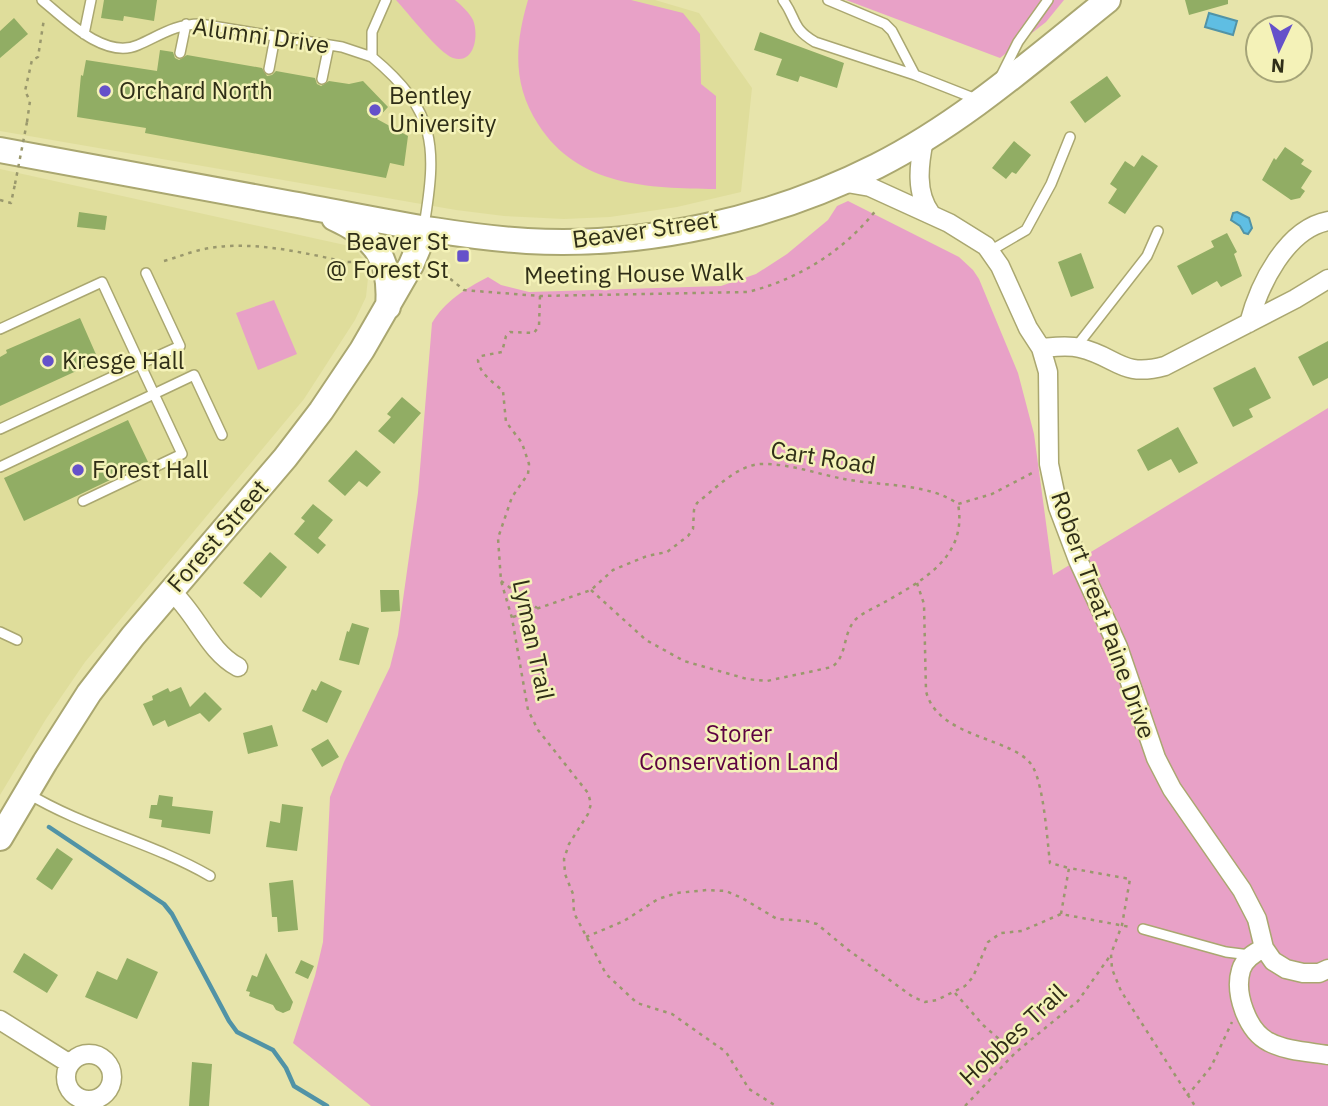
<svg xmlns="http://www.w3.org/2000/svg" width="1328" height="1106" font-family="'IBM Plex Sans',sans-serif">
  <rect width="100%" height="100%" fill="#e7e4ab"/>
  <path fill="#dfdd9b" d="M0,0h655l44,13 53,75 -11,104 -64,15 -67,10 -46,2 -60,-3 -48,-6 -456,-79z
    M0,169l354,78 9,12 5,19 -2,19 -11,23 -51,79 -219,263 -39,57 -46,76z"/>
  <path fill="#e8a1c7" d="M396,0h59c6,5 14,12 18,20 6,14 2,45 -20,38 -14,-5 -45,-45 -57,-58z
    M528,0h103l52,13 17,21 1,50 15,12v93c-68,-1 -138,-2 -178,-65 -26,-40 -23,-80 -10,-124z
    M846,0h218l-18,22 -46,36z
    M848,201l111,56 14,13 6,9 39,94 16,61 19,141 275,-167v698h-957l-78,-63 22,-67 8,-34 7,-145 14,-35 46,-95 8,-32 20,-142 14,-170c13,-22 33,-34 56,-46l13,8 28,7 192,-6 35,-12 31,-20 41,-34 9,-14z
    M274,300l23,54 -39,16 -22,-57z"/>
  <path fill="#5fbee3" stroke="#5193a6" stroke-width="2" d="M1209,13l28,8 -4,14 -28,-8z
    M1237,212l12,6 3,10 -4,6 -4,-1 -4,-7 -9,-6 2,-7z"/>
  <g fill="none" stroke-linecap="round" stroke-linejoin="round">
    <path stroke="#5193a6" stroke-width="4.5" d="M49,827l115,77 8,10 57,107 8,11 36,18 13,18 8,18 33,20"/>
  </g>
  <path fill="#91ad64" d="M104,0h53l-3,21 -30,-5 -1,5 -22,-3z
    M1185,0h43v4l-39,11z
    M14,18l14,16 -28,24v-27z
    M760,32l84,31 -7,25 -37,-12 -2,6 -22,-7 6,-16 -28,-9z
    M160,50l13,2 2,6 4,2 8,-5 75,13 5,8 5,-1 4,-4 39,7 2,6 4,2 8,-5 20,3 14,-3 25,26 -11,12 31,17 -4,30 -14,-3 -4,15 -241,-45 1,-5 -69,-11 4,-42 2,1 3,-16 71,11z
    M1107,76l14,20 -36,27 -15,-21z
    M1014,141l17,14 -15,19 -4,-2 -6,7 -14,-11z
    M1285,147l19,13 -3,4 11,7 -11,17 4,3 -5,7 -9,2 -29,-20 12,-22 2,2z
    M1142,155l16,11 -33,48 -17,-11 9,-14 -7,-5 15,-23 9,6z
    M79,212l28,4 -2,14 -28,-3z
    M1227,233l10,19 -3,2 8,22 -21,11 -4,-6 -25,14 -15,-29 37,-19 -3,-6z
    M1081,253l13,35 -23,9 -13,-35z
    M80,318l18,41 -3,1 1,2 -96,44v-49l7,-4 -1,-3z
    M1328,341v37l-15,8 -15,-29z
    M1255,367l16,31 -22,11 4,8 -20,10 -20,-39z
    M402,397l19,16 -27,31 -16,-13 13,-14 -4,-3z
    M128,420l20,42 -124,59 -20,-43z
    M1178,427l20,36 -19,10 -8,-14 -23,12 -11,-21z
    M356,450l25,22 -14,15 -8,-6 -14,15 -17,-15z
    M313,504l20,16 -15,18 8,7 -8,9 -24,-20 11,-13 -4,-3z
    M270,552l17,15 -26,31 -18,-15z
    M380,590h19l1,21 -19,1z
    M352,623l17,5 -10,37 -20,-5 8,-29 2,1z
    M321,681l21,10 -15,32 -25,-12 10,-22 4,2z
    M181,687l9,20 15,-15 17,17 -13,13 -9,-9 -32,14 -3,-7 -12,6 -10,-22 10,-4 -1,-4 16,-8 2,4z
    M272,725l6,21 -30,8 -5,-21z
    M328,739l11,18 -17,10 -11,-18z
    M159,795l14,2 -1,9 41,5 -3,23 -49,-7 1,-7 -13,-2 2,-13h6z
    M282,804l21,3 -6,44 -31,-4 4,-26 10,2z
    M57,848l16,11 -21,31 -16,-11z
    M293,880l5,50 -20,2 -1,-15h-5l-3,-34z
    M24,953l34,22 -11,18 -34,-21z
    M266,953l27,49 -3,8 -7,3 -7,-3 -3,-5 -24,-9 1,-4 -4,-1 6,-16 5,2z
    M127,958l31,14 -21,47 -52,-22 12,-26 20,9z
    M301,960l13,6 -6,13 -13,-6z
    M192,1062l20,2 -3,42h-20z"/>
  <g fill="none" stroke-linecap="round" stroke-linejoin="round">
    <defs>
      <path id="lane" d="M42,0c23,19 63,60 96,45 21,-9 37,-21 62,-21l142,23 30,10
        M386,0l-14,32v25c65,54 65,90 52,169
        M783,0c14,19 8,28 32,42l100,33 61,24
        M828,0l57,24 7,7 23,44
        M84,34l7,-34
        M180,53l6,-29
        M269,69l6,-32
        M1001,76l17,-34 30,-42
        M322,79l7,-34
        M990,251l36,-21 25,-46 19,-47
        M0,329l102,-47 38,82 40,-18 -34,-73
        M1076,347l71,-91 11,-25
        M0,429l140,-65 42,90 -99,47
        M0,467l194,-92 28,60
        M0,632l17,8
        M27,793c58,35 124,49 183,83
        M1143,929l83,23 24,3"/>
      <path id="street" d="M924,140c-5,24 -9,53 7,74
        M841,182l29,5 79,36 37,23 14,20 28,62 13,20 7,24 1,92 9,43 20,53 40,87 38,111 16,31 70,101 15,29 7,29 9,13 13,8 17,4h16l9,-4
        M1249,323c10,-38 37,-94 79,-102
        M1041,348c13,-1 27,-3 39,0 38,9 41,30 85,18l130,-67 33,-20
        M171,591c26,23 37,60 67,76
        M1264,948c-10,5 -20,11 -23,22 -7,23 6,61 28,72 17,9 41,10 59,13
        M0,1020l70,44
        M66 1077a23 23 0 1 1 46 0a23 23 0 1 1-46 0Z"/>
      <path id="secondary" d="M0,150c97,18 195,36 292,54 78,14 156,32 235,37 118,7 245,-22 350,-75 85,-43 157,-107 231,-166
        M334,218c42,19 58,43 54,89
        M0,838l45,-76 44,-69 44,-57 152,-178 36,-47 41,-61 49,-85 8,-19 4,-18"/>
    </defs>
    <use href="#lane" stroke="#aaa770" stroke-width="12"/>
    <use href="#street" stroke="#aaa770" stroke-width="21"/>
    <use href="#secondary" stroke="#aaa770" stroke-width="28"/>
    <path stroke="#9a986d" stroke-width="2.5" stroke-dasharray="3.5 5" stroke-linecap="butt" d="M27,122l3,-21 -5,-10 7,-31 6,-3 6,-38
      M0,200l11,3 4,-19
      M164,261c11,-3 21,-7 32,-10 49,-13 103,1 151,11h12
      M437,268l27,22 24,2 52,4 208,-4c51,-13 96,-41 129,-83
      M540,296l-1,30 -5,7 -24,-1 -4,4 -4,16 -21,4 -3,4c1,13 15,22 25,31l3,31 16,21 7,21 -1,10 -16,23 -14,41 3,43 11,37 16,92 10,20 50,63 3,11 -3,10 -19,30 -5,15 1,15 8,20 1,19 32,61 31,29 35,11 54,38 23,37 27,17
      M501,581l36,27
      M917,583l7,21 2,87c11,48 90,46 107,76 11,21 14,71 17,96l19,5
      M591,590l55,50 38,21 63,18 20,2 65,-14c16,-12 10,-32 23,-47 7,-7 19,-12 28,-17 39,-22 85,-46 75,-99
      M513,617l78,-27 22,-20 34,-14 20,-4 21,-16 5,-7 1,-19 3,-7c18,-14 39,-37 63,-39 27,-1 58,10 84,15 35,7 86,4 114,25l34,-10 42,-22
      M1061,914l8,-46 61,11 -8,46 -11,29 1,15 9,22 74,115
      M586,937l38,-16 34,-22 19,-6 30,-3 19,1 16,7 35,21 29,2 11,3 30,25 66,48 12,5 12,-2 28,-14 8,-9 15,-35 13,-9 21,-2 39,-17 69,13
      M955,993l28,32 32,28
      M1187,1096l24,-29 21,-45
      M965,1106l50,-53 63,-52 32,-45"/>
    <use href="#lane" stroke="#fff" stroke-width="9"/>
    <use href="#street" stroke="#fff" stroke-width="18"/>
    <use href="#secondary" stroke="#fff" stroke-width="24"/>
    <path stroke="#9a986d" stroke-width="2.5" stroke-dasharray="3.5 5" stroke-linecap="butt" d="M15,184l12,-62"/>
  </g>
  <g fill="#6551ca" stroke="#f4f2b8" stroke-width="2.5">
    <circle cx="105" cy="91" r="7"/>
    <circle cx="375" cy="110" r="7"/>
    <rect x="456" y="249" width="14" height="14" rx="3.5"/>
    <circle cx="48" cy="361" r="7"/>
    <circle cx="78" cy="470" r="7"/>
  </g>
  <g text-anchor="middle" stroke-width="5" stroke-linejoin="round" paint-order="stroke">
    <g font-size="24" fill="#2f2e17" stroke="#f4f2b8">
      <text transform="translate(261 36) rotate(8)" y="8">Alumni Drive</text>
      <text transform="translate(645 230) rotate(-8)" y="8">Beaver Street</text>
      <text transform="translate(634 274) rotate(-1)" y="8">Meeting House Walk</text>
      <text transform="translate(823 458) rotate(9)" y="8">Cart Road</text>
      <text transform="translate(218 536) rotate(-49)" y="8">Forest Street</text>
      <text transform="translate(1103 615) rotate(70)" y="8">Robert Treat Paine Drive</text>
      <text transform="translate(533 640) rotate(78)" y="8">Lyman Trail</text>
      <text transform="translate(1013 1035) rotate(-43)" y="8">Hobbes Trail</text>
    </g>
    <g font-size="24" fill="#2f2e17" stroke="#f4f2b8" text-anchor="start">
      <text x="119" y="99">Orchard North</text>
      <text x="389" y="104">Bentley<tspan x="389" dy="28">University</tspan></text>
      <text x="449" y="250" text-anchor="end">Beaver St<tspan x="449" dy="28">@ Forest St</tspan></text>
      <text x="62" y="369">Kresge Hall</text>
      <text x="92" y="478">Forest Hall</text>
    </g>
    <g font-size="24" fill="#5d0241" stroke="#f4f2b8">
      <text x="739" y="742">Storer<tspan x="739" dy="28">Conservation Land</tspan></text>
    </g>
  </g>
  <g transform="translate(1279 49) rotate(184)"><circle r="33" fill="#f4f2b8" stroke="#a5a478" stroke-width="2"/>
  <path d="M0-5L12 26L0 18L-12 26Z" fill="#6551ca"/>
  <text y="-10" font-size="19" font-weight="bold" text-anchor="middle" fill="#2f2e17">N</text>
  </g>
</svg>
